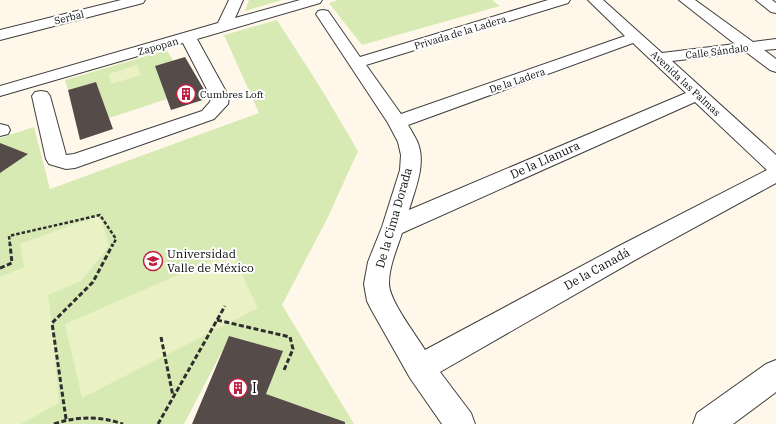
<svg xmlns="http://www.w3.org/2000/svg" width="776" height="424" font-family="'IBM Plex Serif',serif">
  <rect width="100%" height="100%" fill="#fff8ea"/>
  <path fill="#d8eab3" d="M249,0h33l-37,11z
    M338,0h154l8,6 -138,39 -33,-42z
    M277,20l45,70 36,61 -30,66 -46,88 72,119h-30l3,-9 -39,-13 -33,22 27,-73 -52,-15 -46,88h-184v-286l34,-11 16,62 209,-76 -35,-78z
    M167,50l6,11 -6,38 -58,19 -13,-36 -28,8 -3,-10z"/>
  <path fill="#e9f1c5" d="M137,65l4,10 -30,9 -2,-10z
    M100,215l9,31 -28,35 -33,14 4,28 7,80 -38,21h-21v-147l24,-10 -4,-23z
    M231,252l27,56 -176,90 -17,-74z"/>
  <path fill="#554b48" d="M185,57l24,41 -38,12 -16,-44z
    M96,82l17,47 -33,11 -12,-50z
    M0,143l28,11 -28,19z
    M229,336l54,15 -17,43 79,28v2h-153z"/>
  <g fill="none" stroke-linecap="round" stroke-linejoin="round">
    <defs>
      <path id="minor" d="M121,0h24l-2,3 -143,37v-10z
        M229,0h14l-8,18 65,-18h22l-2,3 -123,36 32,58 -1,7 -14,15 -139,49 -9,1 -17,-5 -3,-5 -14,-63 3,-4 6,-1 6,1 3,4 16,59 8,-1 128,-43 8,-9 1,-5 -28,-54 -183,53v-10l218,-63z
        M548,0h22l-2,3 -202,62 35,49 224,-78 -37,-36h15l59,53 73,-9 -56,-44h16l58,42 23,-3v10l-12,1 12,9v13l-6,-2 -24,-18 -74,9 104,94v28l-141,77 -195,112 31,41 4,11h-33l-32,-46 -39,-69 -4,-8 -3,-17 4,-22 14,-35 18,-57 1,-15 -3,-13 -10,-19 -72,-109 2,-3 5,-1 5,1 32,46zM633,43l53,50 -277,117c6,-21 18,-47 8,-69 -3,-6 -6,-11 -9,-16zM695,102l72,68 -148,76 -194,104c-9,-15 -37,-51 -36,-67 0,-17 8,-34 13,-50z
        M756,0h16l4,3v10l-5,-1z
        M0,124l8,2 2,4 -2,4 -8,2z
        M776,360v32l-43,32h-40l4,-11 69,-49z"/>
    </defs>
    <use href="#minor" stroke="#3f3f3f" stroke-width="2"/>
    <path stroke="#2e2e2e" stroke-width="2.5" stroke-dasharray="3.5 2" stroke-linecap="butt" d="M10,245l-1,-9 91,-21 16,24 -3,6"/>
    <path stroke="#2e2e2e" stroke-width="3" stroke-dasharray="5 2.5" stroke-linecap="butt" d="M0,268l12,-5 -2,-19
      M217,320l73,17 3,12 -9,21
      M161,337l12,59
      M66,419l-14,-96 41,-41 20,-38
      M54,424c24,-8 45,-8 69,0
      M158,424l67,-118"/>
    <use href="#minor" fill="#fff" fill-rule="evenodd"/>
  </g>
  <defs>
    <symbol id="building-ring" viewBox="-11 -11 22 22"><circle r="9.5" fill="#fff" stroke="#bf2041" stroke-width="1.5"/><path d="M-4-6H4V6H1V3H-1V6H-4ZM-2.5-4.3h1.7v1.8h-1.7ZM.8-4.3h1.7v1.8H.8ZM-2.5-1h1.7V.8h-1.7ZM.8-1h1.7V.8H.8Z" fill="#bf2041"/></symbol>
    <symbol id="university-ring" viewBox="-11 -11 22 22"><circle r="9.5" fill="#fff" stroke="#bf2041" stroke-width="1.5"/><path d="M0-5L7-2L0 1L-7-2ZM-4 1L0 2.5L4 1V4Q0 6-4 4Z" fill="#bf2041"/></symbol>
  </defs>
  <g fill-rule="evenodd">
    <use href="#building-ring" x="175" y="83" width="22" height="22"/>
    <use href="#university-ring" x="142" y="250" width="22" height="22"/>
    <use href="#building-ring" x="227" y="377" width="22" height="22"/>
  </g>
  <g text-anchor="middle" stroke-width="4" stroke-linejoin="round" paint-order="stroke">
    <g font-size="10" fill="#0c0c0c" stroke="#fff">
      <text transform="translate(69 17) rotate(-14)" y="4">Serbal</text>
      <text transform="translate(460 32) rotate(-17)" y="4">Privada de la Ladera</text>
      <text transform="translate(158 46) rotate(-16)" y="4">Zapopan</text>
      <text transform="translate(717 51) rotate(-7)" y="4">Calle Sándalo</text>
      <text transform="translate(517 80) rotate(-19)" y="4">De la Ladera</text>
      <text transform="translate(686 83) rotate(43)" y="4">Avenida las Palmas</text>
    </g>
    <g font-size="10" fill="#0c0c0c" stroke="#fff" text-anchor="start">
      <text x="200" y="98">Cumbres Loft</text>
    </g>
    <g font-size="12" fill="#0c0c0c" stroke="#fff">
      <text transform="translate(545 160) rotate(-24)" y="4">De la Llanura</text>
      <text transform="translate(394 218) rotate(-74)" y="4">De la Cima Dorada</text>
      <text transform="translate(597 269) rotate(-29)" y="4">De la Canadá</text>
    </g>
    <g font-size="12" fill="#0c0c0c" stroke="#fff" text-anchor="start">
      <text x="167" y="258">Universidad<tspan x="167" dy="14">Valle de México</tspan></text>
    </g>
    <g font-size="14" fill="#0c0c0c" stroke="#fff" text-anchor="start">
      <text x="252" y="393">I</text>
    </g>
  </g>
</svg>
